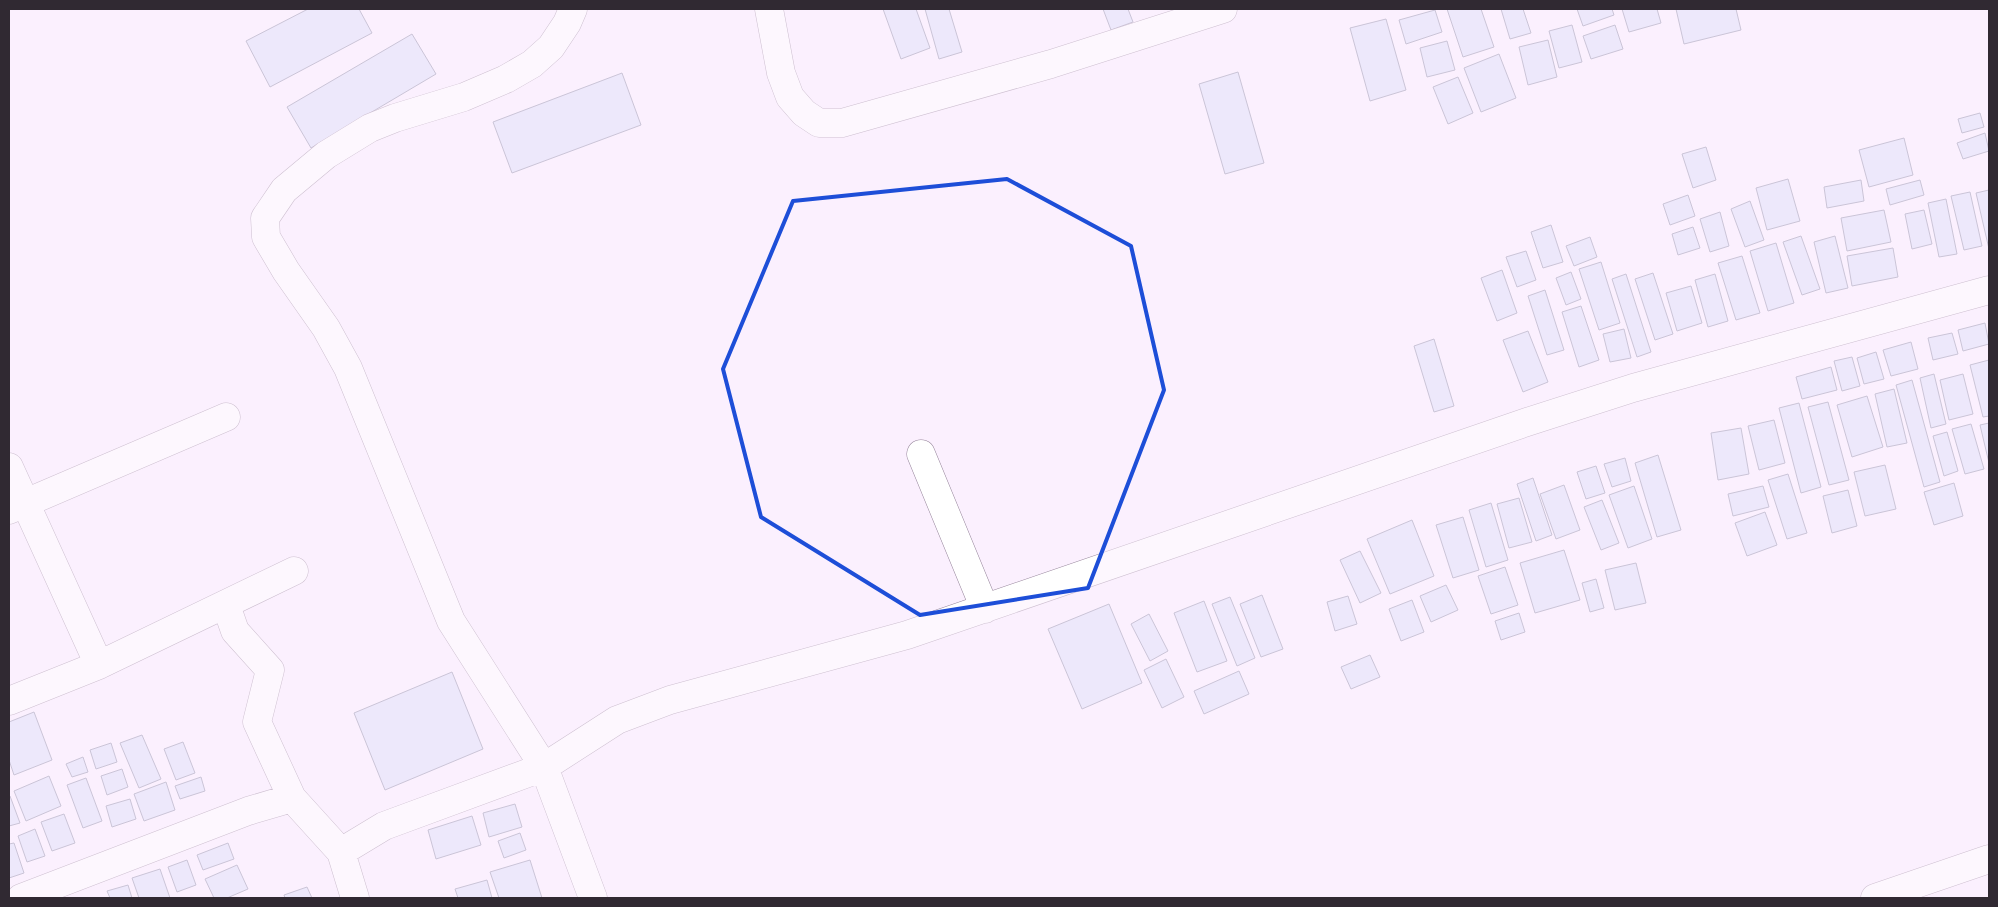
<svg xmlns="http://www.w3.org/2000/svg" width="1998" height="907" font-family="'Fira Sans',sans-serif">
  <rect width="100%" height="100%" fill="#fbf0fe"/>
  <path fill="#dcddf8" stroke="#8f8fa9" d="M308,9h51l13,24 -102,54 -24,-46z
    M883,9h33l14,39 -29,11z
    M925,9h24l13,43 -23,7z
    M1103,9h25l5,13 -22,8z
    M1447,9h34l13,38 -31,10z
    M1501,9h22l8,24 -21,6z
    M1577,9h35l2,6 -31,11z
    M1622,9h35l4,14 -32,9z
    M1676,9h60l5,21 -57,14z
    M1435,10l7,22 -36,12 -7,-24z
    M1386,19l20,71 -36,11 -20,-73z
    M1572,25l10,37 -23,6 -10,-37z
    M1615,25l8,24 -32,10 -8,-23z
    M412,34l24,40 -125,74 -24,-41z
    M1548,40l9,37 -29,8 -9,-38z
    M1447,41l8,29 -28,7 -7,-29z
    M1499,54l17,44 -35,14 -17,-44z
    M1238,72l26,91 -39,11 -26,-90z
    M622,73l19,52 -129,48 -19,-51z
    M1458,77l15,36 -25,11 -15,-37z
    M1980,113l4,14 -22,6 -4,-14z
    M1985,133l4,18 -26,8 -6,-16z
    M1904,138l9,37 -44,12 -10,-37z
    M1706,147l10,33 -23,8 -11,-34z
    M1788,179l12,42 -33,9 -11,-42z
    M1861,180l3,21 -37,7 -3,-21z
    M1920,180l4,15 -34,10 -4,-16z
    M1989,190v59l-13,-56z
    M1970,192l12,54 -18,4 -13,-54z
    M1688,195l7,21 -25,9 -7,-21z
    M1946,199l11,55 -18,3 -11,-54z
    M1750,201l14,39 -19,7 -14,-38z
    M1884,210l7,32 -44,9 -6,-33z
    M1924,210l8,34 -20,5 -7,-35z
    M1720,212l9,34 -19,6 -10,-33z
    M1551,225l12,37 -20,6 -12,-36z
    M1693,227l7,21 -22,7 -6,-21z
    M1801,236l19,53 -18,6 -19,-53z
    M1835,236l13,52 -22,5 -12,-51z
    M1590,237l7,20 -23,9 -8,-20z
    M1776,243l18,60 -26,8 -18,-60z
    M1893,248l5,29 -46,9 -5,-30z
    M1526,251l10,29 -19,7 -11,-30z
    M1742,256l18,57 -24,7 -18,-57z
    M1601,262l19,61 -21,7 -20,-61z
    M1502,270l15,43 -20,8 -16,-43z
    M1571,272l10,27 -15,6 -10,-27z
    M1653,273l20,61 -18,6 -20,-61z
    M1626,274l25,78 -14,5 -25,-78z
    M1715,274l13,47 -20,6 -13,-47z
    M1691,286l11,37 -25,8 -11,-38z
    M1545,290l19,60 -17,5 -19,-59z
    M1581,306l18,54 -20,7 -17,-55z
    M1985,323l4,21 -26,7 -5,-21z
    M1624,329l7,29 -21,4 -7,-28z
    M1528,331l20,51 -25,10 -20,-52z
    M1952,333l6,21 -25,6 -5,-22z
    M1434,339l20,67 -20,6 -20,-66z
    M1911,342l7,27 -27,7 -8,-26z
    M1876,352l8,27 -20,5 -7,-26z
    M1852,357l8,29 -18,5 -8,-30z
    M1989,360v56l-6,1 -13,-52z
    M1831,367l6,23 -35,9 -6,-22z
    M1934,374l12,50 -15,4 -11,-50z
    M1963,374l10,40 -24,6 -9,-40z
    M1912,380l28,102 -16,5 -28,-102z
    M1894,389l13,54 -20,4 -12,-53z
    M1867,396l16,51 -31,10 -15,-52z
    M1828,402l21,78 -20,5 -21,-78z
    M1799,403l22,84 -20,6 -22,-85z
    M1774,420l11,43 -26,7 -11,-44z
    M1989,423v40l-9,-38z
    M1971,424l13,45 -19,5 -13,-45z
    M1741,428l8,46 -31,6 -7,-47z
    M1947,432l11,39 -14,5 -11,-40z
    M1658,455l23,75 -24,7 -22,-74z
    M1625,458l6,23 -19,6 -8,-23z
    M1885,465l11,44 -31,7 -11,-44z
    M1596,466l9,27 -19,6 -9,-27z
    M1788,474l19,59 -20,6 -19,-59z
    M1533,478l19,57 -16,6 -19,-57z
    M1954,483l9,33 -29,9 -10,-33z
    M1564,485l16,45 -24,9 -16,-45z
    M1634,486l18,53 -24,9 -19,-53z
    M1763,486l6,21 -36,9 -5,-22z
    M1848,490l9,36 -25,7 -9,-37z
    M1519,498l13,44 -23,6 -12,-44z
    M1602,500l17,43 -18,7 -17,-43z
    M1491,503l17,57 -22,7 -17,-57z
    M1765,512l12,33 -30,11 -12,-33z
    M1463,517l16,53 -26,8 -17,-53z
    M1412,520l22,56 -44,18 -23,-55z
    M1564,550l16,50 -45,13 -15,-50z
    M1360,551l21,42 -21,10 -20,-43z
    M1636,563l10,40 -31,7 -10,-40z
    M1505,567l13,38 -27,9 -13,-38z
    M1596,579l8,29 -14,4 -8,-29z
    M1446,585l12,25 -27,12 -11,-26z
    M1262,595l21,54 -22,8 -21,-53z
    M1348,596l9,28 -22,7 -8,-29z
    M1230,597l25,61 -18,8 -25,-62z
    M1412,600l12,32 -23,9 -12,-32z
    M1204,601l23,60 -30,11 -23,-59z
    M1109,604l33,79 -60,26 -34,-80z
    M1519,613l6,19 -24,8 -6,-19z
    M1149,614l19,37 -18,10 -19,-37z
    M1370,655l10,22 -29,12 -10,-22z
    M1166,659l18,38 -22,11 -18,-38z
    M1239,671l10,23 -45,20 -10,-23z
    M452,672l31,77 -98,41 -31,-77z
    M34,712l18,48 -38,15 -5,-15v-38z
    M142,735l19,44 -22,9 -19,-45z
    M183,742l12,31 -19,7 -12,-31z
    M111,743l6,19 -21,7 -6,-19z
    M83,757l5,15 -16,5 -6,-13z
    M122,769l6,18 -21,8 -6,-19z
    M49,776l12,30 -35,15 -12,-30z
    M201,777l4,14 -25,8 -5,-13z
    M86,778l16,43 -19,7 -16,-43z
    M166,782l9,28 -31,11 -10,-27z
    M9,796h1l10,27 -11,3z
    M130,799l6,20 -24,8 -6,-21z
    M515,804l7,23 -33,10 -6,-24z
    M64,814l11,29 -23,8 -11,-29z
    M472,816l9,29 -45,14 -8,-29z
    M35,829l10,27 -18,6 -9,-26z
    M520,833l6,17 -22,8 -6,-17z
    M14,843l10,30 -15,5v-34z
    M228,843l6,16 -31,11 -6,-15z
    M187,860l9,25 -19,7 -9,-25z
    M530,860l12,38h-43l-9,-26z
    M237,865l11,24 -21,9h-13l-9,-19z
    M160,869l10,29h-31l-7,-20z
    M487,880l5,18h-34l-3,-9z
    M128,885l4,13h-22l-3,-7z
    M307,887l5,11h-27l-1,-3z"/>
  <g fill="none" stroke-linecap="round" stroke-linejoin="round">
    <defs>
      <path id="street" d="M573,9l-6,14 -16,24 -19,17 -26,15 -42,18 -69,21 -25,10 -44,27 -42,35 -19,28 1,19 20,34 40,57 22,40 103,253 93,146 49,131
        M769,9l12,64 9,24 14,16 15,10h23l209,-59 172,-55
        M921,454l64,155
        M9,467l90,198
        M9,510l217,-93
        M226,605l9,26 35,39 -13,52 35,76
        M9,701l90,-36 195,-94
        M341,852l43,-26 160,-59 73,-47 53,-20 237,-65 620,-213 106,-34 356,-98
        M21,898l227,-87 44,-13 49,54 14,46
        M1875,898l114,-39"/>
    </defs>
    <use href="#street" stroke="#97869c" stroke-width="29"/>
    <use href="#street" stroke="#fff" stroke-width="28"/>
  </g>
  <path d="M0 0H1998V907H0ZM1007,179l124,67 33,144 -76,198 -168,27 -159,-98 -38,-148 70,-168z" fill="#fbf0fe" fill-opacity=".55" fill-rule="evenodd"/>
  <path fill="none" stroke="#1d4ed8" stroke-width="4" stroke-linejoin="round" d="M1007,179l124,67 33,144 -76,198 -168,27 -159,-98 -38,-148 70,-168z"/>
  <rect width="1998" height="907" fill="none" stroke="#302932" stroke-width="20"/>
</svg>
